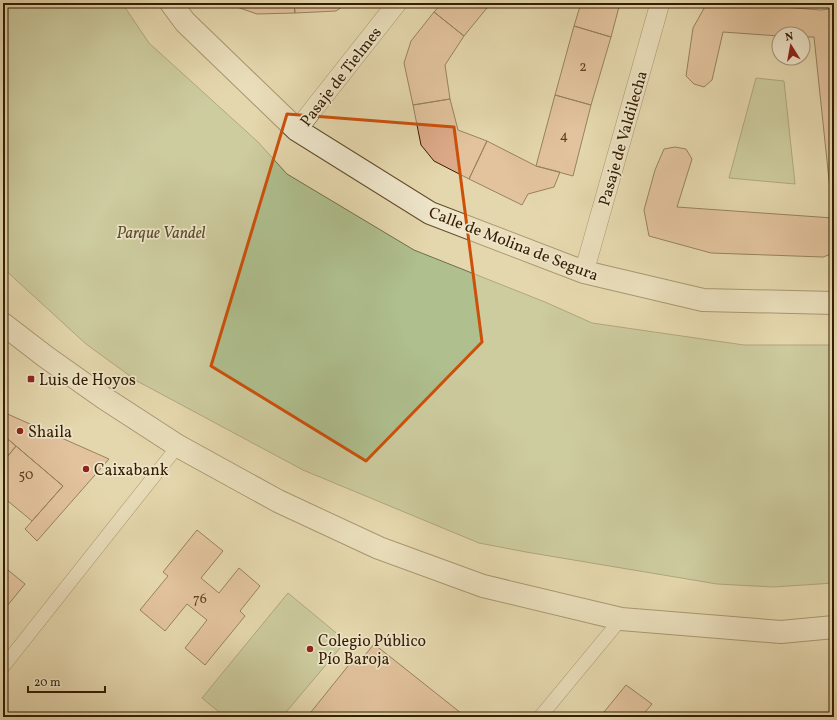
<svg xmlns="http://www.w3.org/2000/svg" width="837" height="720" font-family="Vollkorn,serif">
  <rect width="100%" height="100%" fill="#e5d7ad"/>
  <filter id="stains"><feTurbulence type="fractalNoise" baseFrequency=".005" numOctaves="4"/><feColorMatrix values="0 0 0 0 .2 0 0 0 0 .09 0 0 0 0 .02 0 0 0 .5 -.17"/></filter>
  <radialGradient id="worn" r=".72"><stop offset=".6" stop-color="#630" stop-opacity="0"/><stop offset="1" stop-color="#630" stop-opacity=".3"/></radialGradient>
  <path fill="#afbf8e" stroke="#726e47" d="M3,3h119l27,40 109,99 29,32 127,76 131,52 47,21 152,22h90v238l-61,4 -56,-3 -191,-32 -47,-9 -176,-73 -166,-89 -51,-37 -83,-76z
    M756,78l28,3 11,103 -66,-6z
    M288,593l58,48 -64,76h-57l-23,-19z"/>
  <path fill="#ddaa89" stroke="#351d00" d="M232,3h62l1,10 -38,1 -23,-8z
    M294,3h54l-12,8 -41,2z
    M442,3h49l-27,33 -30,-24z
    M581,3h39l-9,34 -37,-11z
    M707,3h23l91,7 8,-1 5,6v238l-11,4 -112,-4 -62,-17 -5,-26 11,-40 9,-21 11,-2 11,2 6,10 -15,48 156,11 -19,-181h-11v-3h-24v2l-56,-4 -11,48 -8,7 -10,-3 -8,-8 7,-48z
    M434,12l30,24 -19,29 5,34 -37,6 -9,-42 7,-22z
    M574,26l37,11 -20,68 -36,-10z
    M555,95l36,10 -18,71 -37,-10z
    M450,99l8,31 29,11 -18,38 -35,-18 -13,-16 -8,-40z
    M487,141l49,25 24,6 -6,15 -26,7 -6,11 -53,-26z
    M3,412l106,47 -72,82 -12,-12 38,-43 -60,-51z
    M3,435l13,11 -13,16z
    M16,446l47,40 -31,35 -29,-24v-35z
    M197,530l26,21 -22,27 18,15 20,-25 21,18 -20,25 5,5 -40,49 -20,-17 22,-28 -20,-16 -22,27 -25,-21 28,-34 -5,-4z
    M3,566l22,18 -22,27z
    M374,644l92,73h-159l45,-56 5,4z
    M626,685l26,19 -11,13h-41z"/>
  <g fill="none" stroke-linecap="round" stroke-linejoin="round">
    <defs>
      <path id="service" d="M3,667l175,-221
        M540,717l81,-98"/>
      <path id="pedestrian" d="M297,130l100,-127
        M584,272l76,-269"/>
      <path id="minor" d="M171,3l14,19 112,108 133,83 154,59 119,28 131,3"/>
      <path id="tertiary" d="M3,324l43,33 58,41 74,48 100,55 101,47 104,38 138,33 160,13 53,-5"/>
    </defs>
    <use href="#service" stroke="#614c2b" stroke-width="14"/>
    <use href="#pedestrian" stroke="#614c2b" stroke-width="20"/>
    <use href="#minor" stroke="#614c2b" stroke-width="24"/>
    <use href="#tertiary" stroke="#614c2b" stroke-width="24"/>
    <use href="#service" stroke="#eee5ca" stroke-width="13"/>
    <use href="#pedestrian" stroke="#eee5ca" stroke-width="19"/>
    <use href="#minor" stroke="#eee5ca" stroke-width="22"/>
    <use href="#tertiary" stroke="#eee5ca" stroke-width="22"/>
  </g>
  <path d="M0 0H837V720H0ZM287,114l167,13 28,215 -116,119 -155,-95z" fill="#e5d7ad" fill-opacity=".55" fill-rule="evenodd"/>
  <path fill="none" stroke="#cd500a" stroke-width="3" stroke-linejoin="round" d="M287,114l167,13 28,215 -116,119 -155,-95z"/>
  <g fill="#8f2418" stroke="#eee5ca" stroke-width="1.5">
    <rect x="27" y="375" width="8" height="8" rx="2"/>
    <circle cx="20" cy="431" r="4"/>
    <circle cx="86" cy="469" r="4"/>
    <circle cx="310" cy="649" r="4"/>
  </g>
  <g text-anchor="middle" stroke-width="3.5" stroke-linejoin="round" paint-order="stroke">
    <g font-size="14" fill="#5f4022">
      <text x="583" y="71">2</text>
      <text x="564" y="140">4</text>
      <text x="26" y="479">50</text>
      <text x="200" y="603">76</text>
    </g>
    <g font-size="16" fill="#351d00" stroke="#eee5ca">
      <text transform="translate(340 76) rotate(-52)" y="6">Pasaje de Tielmes</text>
      <text transform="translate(622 138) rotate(-74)" y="6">Pasaje de Valdilecha</text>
      <text transform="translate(514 243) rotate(21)" y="6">Calle de Molina de Segura</text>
    </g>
    <g font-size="16" font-style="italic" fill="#5a4e2b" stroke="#eee5ca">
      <text x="161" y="238">Parque Vandel</text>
    </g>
    <g font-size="16" fill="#351d00" stroke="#eee5ca" text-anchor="start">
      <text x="39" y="385">Luis de Hoyos</text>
      <text x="28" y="437">Shaila</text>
      <text x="94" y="475">Caixabank</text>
      <text x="318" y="646">Colegio Público<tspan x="318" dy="18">Pío Baroja</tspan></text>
    </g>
  </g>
  <rect width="837" height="720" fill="none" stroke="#e5d7ad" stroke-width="16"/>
  <rect x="4" y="4" width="829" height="712" fill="none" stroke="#351d00" stroke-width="2"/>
  <rect x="8" y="8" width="821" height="704" fill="none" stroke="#351d00"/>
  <g transform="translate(791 46) rotate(349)"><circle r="19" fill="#eee5ca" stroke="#a49579"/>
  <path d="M0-3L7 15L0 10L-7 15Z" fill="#8f2418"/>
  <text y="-6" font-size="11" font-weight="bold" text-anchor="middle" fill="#351d00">N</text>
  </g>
  <path d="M28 686v6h77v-6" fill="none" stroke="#351d00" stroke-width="2"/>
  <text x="34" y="686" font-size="12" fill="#351d00" stroke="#eee5ca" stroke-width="3" paint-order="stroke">20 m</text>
  <rect width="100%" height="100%" filter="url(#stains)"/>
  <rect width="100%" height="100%" fill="url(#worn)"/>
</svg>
